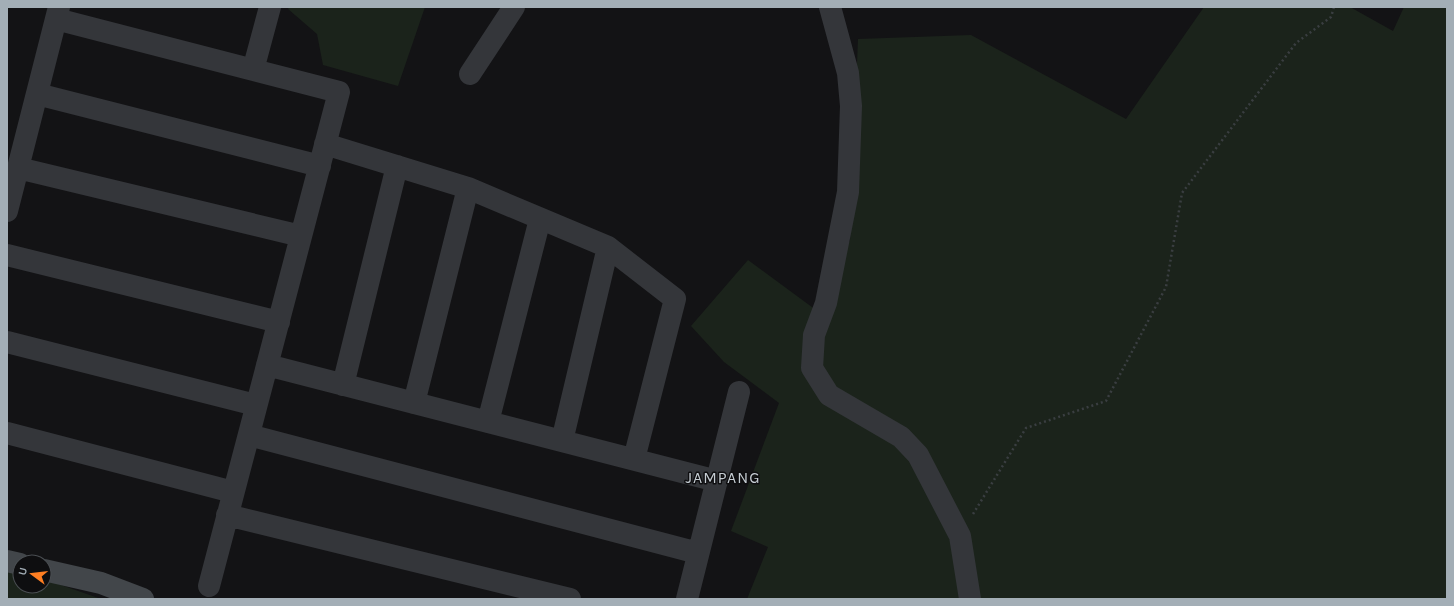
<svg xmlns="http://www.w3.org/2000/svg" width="1454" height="606" font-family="Karla,sans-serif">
  <rect width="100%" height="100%" fill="#131315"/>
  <path fill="#1b231b" d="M289,7h136l-27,79 -75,-21 -6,-31 -29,-25z
    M1204,7h146l43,24 11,-24h43v592h-700l21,-52 -37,-16 48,-128 -55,-41 -33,-36 57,-66 72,53 30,-73 8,-201 113,-4 155,84z
    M7,566l13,5v15h24v-7l57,20h-94z"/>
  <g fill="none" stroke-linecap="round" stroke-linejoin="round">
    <path stroke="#3a3e41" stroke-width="2.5" stroke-dasharray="2 3" stroke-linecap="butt" d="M973,514l53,-86 80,-27 60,-114 16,-94 114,-150 35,-26 3,-10"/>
    <path stroke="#34363a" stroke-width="22" d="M830,7l18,66 3,33 -3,86 -22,111 -12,32 -2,33 17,27 72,42 17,18 42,81 10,63
      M56,19l283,73 -130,494
      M253,70l17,-63
      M470,74l44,-67
      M37,94l283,72
      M325,144l143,44 140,59 67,52 -41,160
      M18,168l283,68
      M7,211l52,-204
      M7,255l272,67
      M7,342l249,63
      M267,365l450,116
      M343,385l54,-219
      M414,403l54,-215
      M488,422l52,-203
      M7,433l226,59
      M249,435l449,118
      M562,441l46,-194
      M227,515l343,84
      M687,599l52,-207"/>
    <path stroke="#42464a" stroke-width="22" d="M7,561l13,3
      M44,570l57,13 42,16"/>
  </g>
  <g text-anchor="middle" stroke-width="3" stroke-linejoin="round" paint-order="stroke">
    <g font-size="16" letter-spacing="1" fill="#c5ccd2" stroke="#0e0e10">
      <text x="723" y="483">JAMPANG</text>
    </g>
  </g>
  <rect width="1454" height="606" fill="none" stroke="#a3aeb6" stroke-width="16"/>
  <g transform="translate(32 574) rotate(285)"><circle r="19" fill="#0e0e10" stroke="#4a4e52"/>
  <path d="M0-3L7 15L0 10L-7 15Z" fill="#fe7e22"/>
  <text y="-6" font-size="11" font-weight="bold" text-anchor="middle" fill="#a3aeb6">U</text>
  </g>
</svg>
